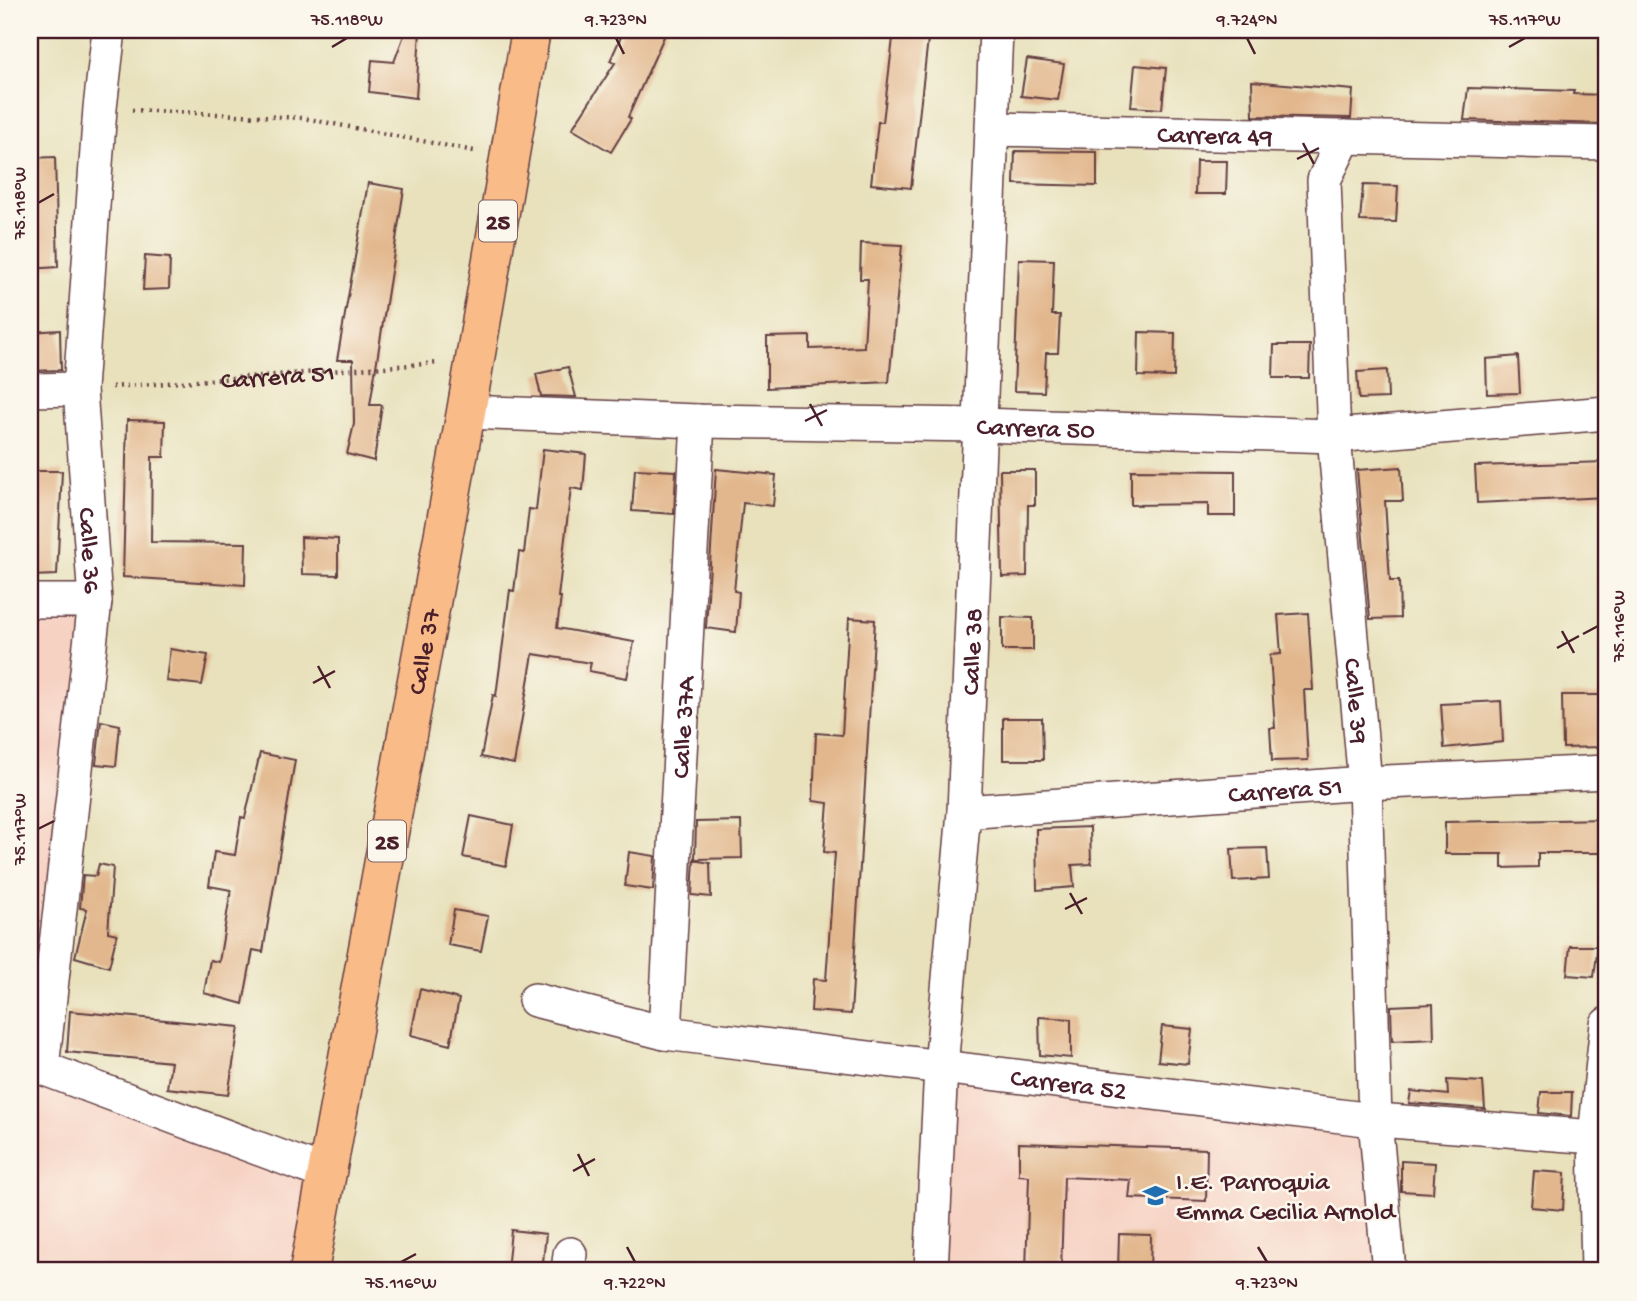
<svg xmlns="http://www.w3.org/2000/svg" width="1637" height="1301" font-family="'Gochi Hand',sans-serif">
  <rect width="100%" height="100%" fill="#fbf7ec"/>
  <filter id="ink" filterUnits="userSpaceOnUse"><feTurbulence type="fractalNoise" baseFrequency=".0143" numOctaves="2"/><feDisplacementMap in="SourceGraphic" scale="14" xChannelSelector="R" yChannelSelector="G"/><feConvolveMatrix kernelMatrix="1 2 1 2 8 2 1 2 1" color-interpolation-filters="sRGB"/></filter>
  <filter id="wash" filterUnits="userSpaceOnUse"><feTurbulence type="fractalNoise" baseFrequency=".00686" numOctaves="4" result="noise"/><feDisplacementMap in="SourceGraphic" scale="28" xChannelSelector="R" yChannelSelector="G"/><feGaussianBlur stdDeviation="1.57" result="paint"/><feColorMatrix in="noise" values="0 0 0 0 0 0 0 0 0 0 0 0 0 0 0 0 0 1.4 0 .05"/><feComposite in="paint" operator="in"/></filter>
  <g filter="url(#wash)">
    <rect width="100%" height="100%" fill="#e8e1bc"/>
    <path fill="#f6d2c3" d="M30,601h65l-53,467 285,106 -21,97h-276z
      M951,1069l414,50 14,152h-445z"/>
    <g id="blocks">
      <path fill="#e2b78d" d="M406,30h14l-4,68 -47,-6 3,-32 22,2z
        M624,30h43l-39,87 3,2 -20,33 -39,-23 43,-66 -5,-2z
        M894,30h35l-18,158 -40,-4 7,-62h5z
        M1027,59l37,5 -6,36 -37,-4z
        M1135,65l31,3 -4,41 -31,-2z
        M1252,81l101,9 -2,28 -98,-2z
        M1468,88l106,3 -1,3 34,1v29l-143,-4z
        M1015,151l82,1v34l-83,-2z
        M55,157l3,110 -28,2v-111z
        M1196,161h31l-1,33h-31z
        M368,183l36,6 -34,216h12l-8,56 -27,-7 7,-30 -1,-64h-16z
        M1363,185l35,1 -2,36 -36,-1z
        M861,243l41,2 -13,137 -122,6v-51l43,-1v13l54,-2 4,-68h-8z
        M145,256l25,2 -1,31 -26,1z
        M1019,259l35,1 -2,55h8l-2,38h-12l-2,39 -30,-1z
        M60,330l1,40 -31,1v-39z
        M1139,332l36,1 -1,44 -36,-1z
        M1274,345h36l-1,33h-36z
        M1518,356l2,37 -33,1 -1,-35z
        M568,367l8,30 -35,-1 -5,-22z
        M1387,370l1,28 -29,1 -2,-27z
        M127,420l38,1 -1,36h-12l-1,85 95,1 -1,42 -122,-8z
        M543,449l43,5 -3,36 -12,-2 -13,109h3l-4,31 77,14 -7,36 -38,-7 2,-8 -58,-9 -19,110 -33,-7 12,-62 3,1 14,-106 4,1 5,-39 5,1 5,-44 7,1z
        M1607,462v35l-130,6 -2,-37z
        M1401,467l2,34h-18l5,80h9l1,37 -30,1 -13,-149z
        M635,469l41,2 -2,43 -42,-3z
        M716,469l60,6 -3,31 -30,-3 -9,88 5,1 -3,40 -30,-4z
        M1000,470h35v35h-7l-1,71 -25,1z
        M1131,470l104,1v45h-27v-12l-77,1z
        M30,471h32l-5,104 -27,1z
        M301,537l37,2v36l-36,-1z
        M1308,613l5,77h-9l4,70 -36,1 -2,-33h5l-5,-73 11,-1 -3,-39z
        M1002,617l31,1v32h-31z
        M849,618l26,2 -24,394 -40,-3 2,-32 13,1 9,-127 -11,-1 4,-49 -15,-2 3,-68 26,2z
        M170,649l38,6 -6,30 -36,-4z
        M1562,695h40v52l-39,1z
        M1501,701l2,41 -59,6 -3,-44z
        M1003,718h39l1,42h-40z
        M101,721l19,4 -4,41 -20,-2z
        M260,753l35,7 -32,192 -10,-2 -10,54 -39,-11 6,-33 9,2 12,-72 -22,-4 5,-34 21,3 6,-38 4,1z
        M471,816l42,9 -7,41 -43,-9z
        M1607,819v34h-69v14l-36,1v-14h-57v-32z
        M741,821l1,37 -47,1 1,-37z
        M1090,827l1,37 -19,1 2,22 -37,3 -1,-61z
        M1267,848l2,31 -36,2 -2,-32z
        M629,852l26,4 -2,34 -28,-4z
        M694,860l16,3 1,34 -19,-2z
        M99,864l14,3 -5,65 9,2 -8,33 -34,-10 12,-48 -7,-1 3,-33 13,1z
        M454,910l34,6 -7,35 -33,-6z
        M1570,946h28l-4,31 -27,-2z
        M420,989l39,10 -9,46 -39,-10z
        M1433,1004l1,35 -42,2 -1,-35z
        M70,1011l169,16 -11,68 -61,-7 4,-26 -104,-10z
        M1039,1017l32,2v39l-31,-3z
        M1162,1026l30,3 -4,35 -30,-3z
        M1447,1080l36,2 2,27 -76,-6 2,-12 37,4z
        M1541,1092h31l-1,24 -32,-3z
        M1019,1143l188,6 -1,52 -77,-3 2,-18 -67,-3 -3,94h-35l3,-95 -10,-1z
        M1401,1161l34,2 -2,30 -32,-2z
        M1534,1171l31,2 -2,37 -32,-3z
        M511,1230l35,4 -4,37h-35z
        M1119,1234l32,1 -1,36h-32z"/>
    </g>
  </g>
  <g filter="url(#ink)">
    <use href="#blocks" fill-opacity="0" stroke="#623c41" stroke-width="2"/>
    <g fill="none" stroke-linecap="round" stroke-linejoin="round">
      <defs>
        <g id="minor">
          <path id="s2" d="M109,30l-9,78 -20,281 15,212 -53,467 285,106"/>
          <path id="s3" d="M993,129l614,14"/>
          <path id="s4" d="M1345,137l-21,43 10,256 31,347 10,337 14,151"/>
          <path d="M30,390l50,-1"/>
          <path id="s5" d="M466,412l232,9 282,4 354,11 273,-23"/>
          <path d="M30,601h65"/>
          <path id="s6" d="M964,812l401,-29 242,-11"/>
          <path id="s7" d="M535,1000l130,33 700,86 242,19"/>
          <path id="s8" d="M665,1033l33,-612"/>
          <path d="M568,1271l2,-17"/>
          <path id="s9" d="M931,1271l10,-204 23,-255 32,-782"/>
          <path d="M1598,1271l-3,-135 12,-112"/>
        </g>
        <g id="major">
          <path id="s10" d="M309,1271l157,-859 65,-382"/>
        </g>
      </defs>
      <use href="#minor" stroke="#623c41" stroke-width="36"/>
      <use href="#major" stroke="#623c41" stroke-width="41"/>
      <g stroke="#623c41" stroke-width="4.5" stroke-dasharray="2 5" stroke-linecap="butt">
        <path d="M132,110l171,8 171,33"/>
        <path id="s1" d="M112,387l327,-24"/>
      </g>
      <use href="#minor" stroke="#fff" stroke-width="33"/>
      <use href="#major" stroke="#f9bc89" stroke-width="38"/>
    </g>
  </g>
  <path fill="none" stroke="#4a1f2b" stroke-width="2.5" d="M616,38l8,16M1247,38l8,16M332,47l15,-9M1509,47l16,-9M1303,143l11,21M1297,159l22,-11M38,203l16,-9M810,404l12,22M805,421l22,-11M1562,631l12,22M1583,634l15,-8M1557,648l22,-12M318,666l12,22M313,683l22,-12M38,829l16,-8M1070,893l12,21M1065,909l22,-11M578,1154l11,22M573,1171l22,-12M627,1247l8,15M1258,1247l9,15M401,1262l15,-8"/>
  <defs>
    <symbol id="school-bare" viewBox="-9 -9 18 18"><path d="M0-5L7-2L0 1L-7-2ZM-4 1L0 2.5L4 1V4Q0 6-4 4Z" fill="#1f6fb2" stroke="#fbf7ec" stroke-width="2.5" paint-order="stroke"/></symbol>
  </defs>
  <g fill-rule="evenodd">
    <use href="#school-bare" x="1138" y="1178" width="35" height="35"/>
  </g>
  <g text-anchor="middle" stroke-width="5" stroke-linejoin="round" paint-order="stroke">
    <g fill="#fbf7ec" stroke="#7f6065" stroke-width="2">
      <rect x="479" y="200.5" width="38" height="41" rx="5"/>
      <rect x="368" y="820.5" width="38" height="41" rx="5"/>
    </g>
    <g font-size="24" font-weight="bold" fill="#4a1f2b">
      <text x="498" y="229">25</text>
      <text x="387" y="849">25</text>
    </g>
    <g font-size="26" fill="#4a1f2b" stroke="#fbf7ec">
      <text dy="9" stroke="none"><textPath href="#s3" startOffset="222">Carrera 49</textPath></text>
      <text dy="9" stroke="none"><textPath href="#s1" startOffset="166">Carrera 51</textPath></text>
      <text dy="9" stroke="none"><textPath href="#s5" startOffset="570">Carrera 50</textPath></text>
      <text dy="9" stroke="none"><textPath href="#s2" startOffset="522">Calle 36</textPath></text>
      <text dy="9" stroke="none"><textPath href="#s10" startOffset="630">Calle 37</textPath></text>
      <text dy="9" stroke="none"><textPath href="#s9" startOffset="621">Calle 38</textPath></text>
      <text dy="9" stroke="none"><textPath href="#s4" startOffset="570">Calle 39</textPath></text>
      <text dy="9" stroke="none"><textPath href="#s8" startOffset="306">Calle 37A</textPath></text>
      <text dy="9" stroke="none"><textPath href="#s6" startOffset="322">Carrera 51</textPath></text>
      <text dy="9" stroke="none"><textPath href="#s7" startOffset="541">Carrera 52</textPath></text>
    </g>
    <g font-size="26" fill="#4a1f2b" stroke="#fbf7ec" text-anchor="start">
      <text x="1176" y="1189">I.E. Parroquia<tspan x="1176" dy="30">Emma Cecilia Arnold</tspan></text>
    </g>
  </g>
  <rect width="1637" height="1301" fill="none" stroke="#fbf7ec" stroke-width="77"/>
  <rect x="38" y="38" width="1560" height="1224" fill="none" stroke="#4a1f2b" stroke-width="2.5"/>
  <g font-size="18" text-anchor="middle" fill="#4a1f2b">
    <text x="347" y="25">75.118°W</text>
    <text x="616" y="25">9.723°N</text>
    <text x="1247" y="25">9.724°N</text>
    <text x="1525" y="25">75.117°W</text>
    <text transform="translate(19 203) rotate(-90)" y="6">75.118°W</text>
    <text transform="translate(1618 626) rotate(-90)" y="6">75.116°W</text>
    <text transform="translate(19 829) rotate(-90)" y="6">75.117°W</text>
    <text x="401" y="1288">75.116°W</text>
    <text x="635" y="1288">9.722°N</text>
    <text x="1267" y="1288">9.723°N</text>
  </g>
</svg>
